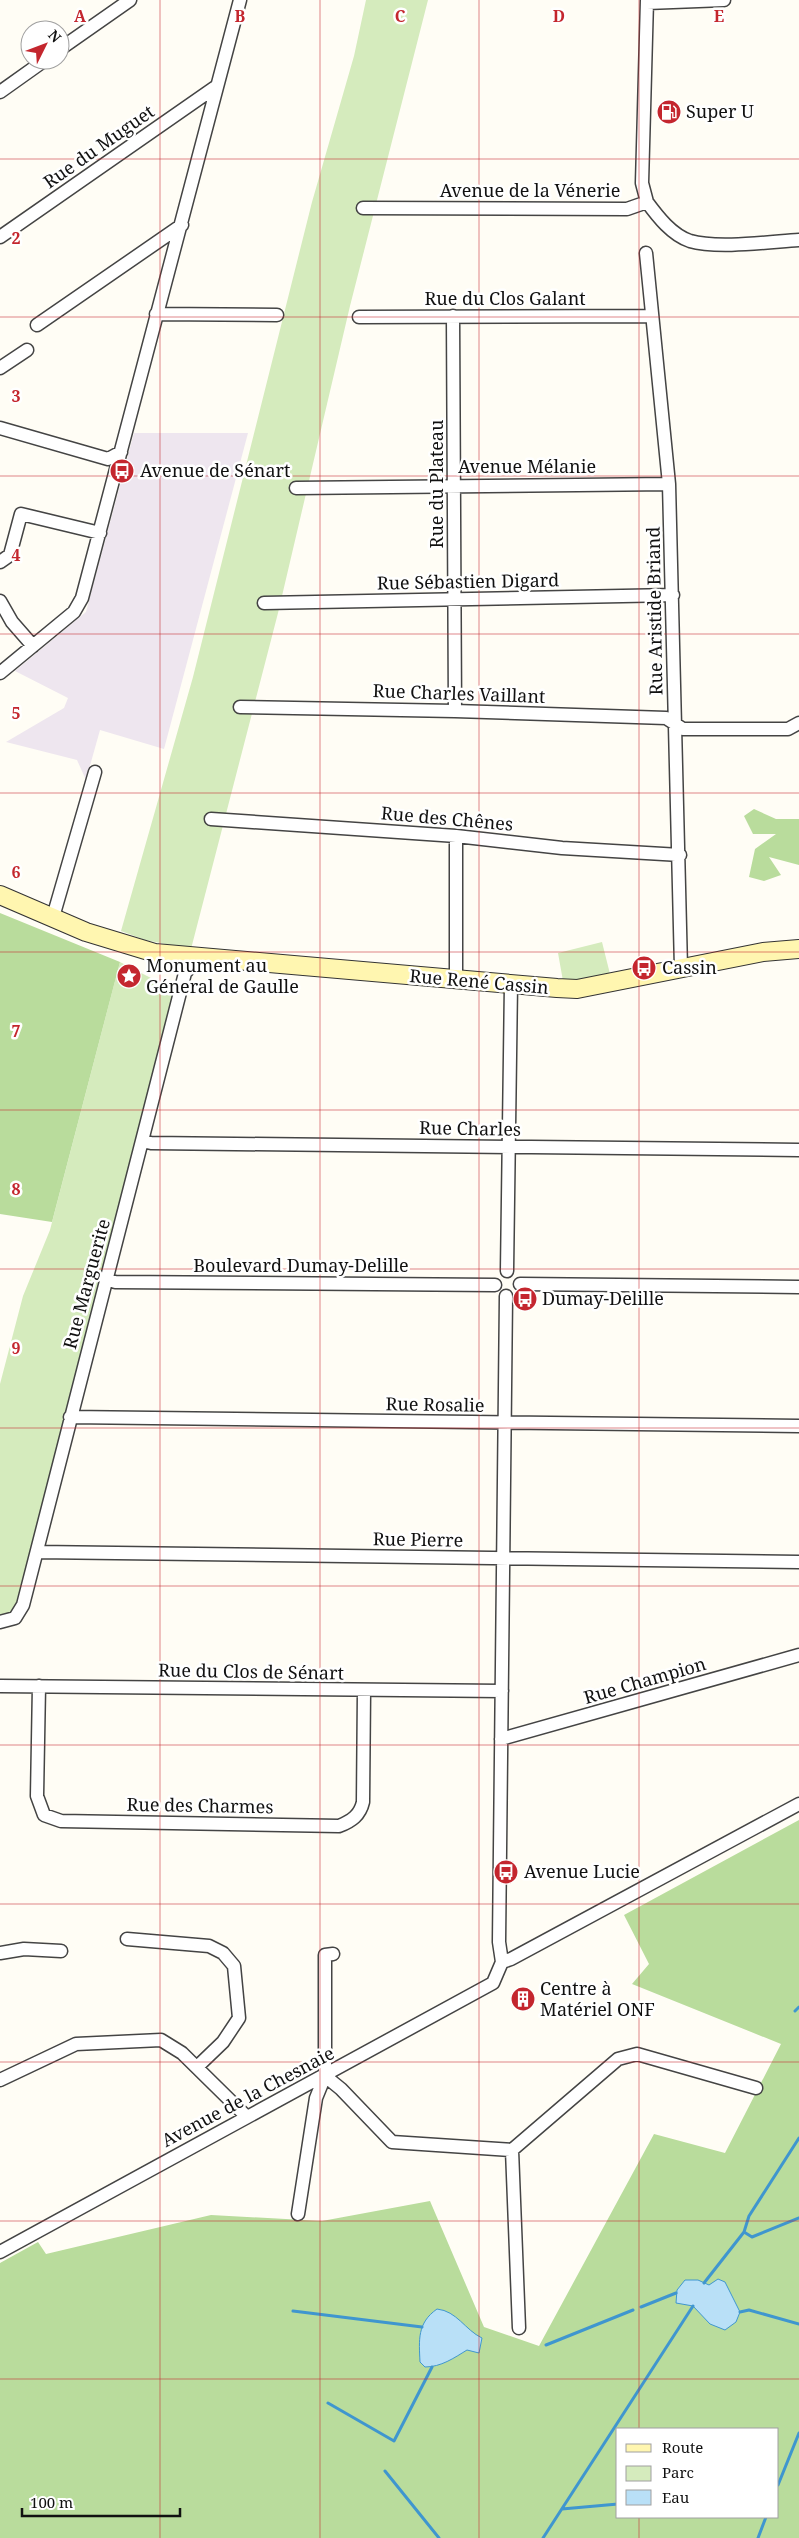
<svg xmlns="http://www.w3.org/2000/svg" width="799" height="2538" font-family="'Noto Serif',serif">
  <rect width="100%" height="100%" fill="#fffdf5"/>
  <path fill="#eee6ef" d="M134,433h114l-84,316 -64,-19 -14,50 -9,-20 -71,-18 58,-34 4,-10 -53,-27 71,-59z"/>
  <path fill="#d5ebbd" d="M366,0h62l-78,306 -72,307 -87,336 -46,-9 -24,-9 72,-254 119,-475 42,-146z
    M602,942l8,32 -36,7h-11l-5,-28z
    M120,962l56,29 -160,618 -12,9h-4v-234l23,-88 27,-66z"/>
  <path fill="#b9dc9c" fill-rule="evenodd" d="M754,809l22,10h23v46l-30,-8 12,18 -17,6 -15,-4 6,-28 21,-15h-23l-9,-18z
    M0,913l120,49 -68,260 -52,-8z
    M799,1820v718h-799v-275l38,-21 8,12 165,-39 111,6 108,-20 54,126 55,19 115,-212 71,19 56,-109 -149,-60 17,-20 -25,-49zM618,2429h160v88h-160z"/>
  <path fill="#b9e0f7" stroke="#3f96cf" d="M718,2279l7,3 15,30 -4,10 -11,8 -15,-6 -17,-18 -17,-3 1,-13 8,-10h13l11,5z
    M437,2309c20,2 28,21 45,29l-3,15 -12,-3c-13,8 -26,17 -42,17l-5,-5c-1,-22 -3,-39 17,-53z"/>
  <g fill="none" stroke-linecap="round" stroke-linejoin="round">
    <path stroke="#3f96cf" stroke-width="3" d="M795,2011l4,-4
      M744,2232l8,5 47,-19
      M704,2283l40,-51 5,-16 50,-78
      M641,2307l35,-14
      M293,2311l129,16
      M740,2312l9,-2 50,14
      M546,2345l87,-35
      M328,2403l66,38 38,-74
      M385,2471l54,67
      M778,2485l21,-52
      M562,2509l56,-5
      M543,2538l150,-232
      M758,2538l8,-21"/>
    <defs>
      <path id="minor" d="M647,0l-5,183 5,19
        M647,3l77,-3
        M60,49l70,-49
        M0,92l45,-32
        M363,208l264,1 20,-7c11,15 25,33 43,39 27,8 79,1 109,-1
        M0,237l217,-151
        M646,253l23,231 12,484
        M156,314l121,1
        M453,316l2,395
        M359,317l293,-1
        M37,325l145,-100
        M0,368l27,-18
        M0,428l108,31 13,-7
        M296,488l373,-4
        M0,562l10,-7 11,-41 79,19
        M0,601l12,21 21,24
        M264,603l409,-8
        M0,673l74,-61 8,-14 158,-598
        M240,707l215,4 211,7 17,11h105l11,-6
        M211,819l245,17 106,12 118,7
        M456,836v145
        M53,917l42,-145
        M142,1141l9,2 648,7
        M507,1271l4,-287
        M107,1279l8,3 380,3
        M520,1284l279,3
        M70,1417l729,9
        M37,1552l762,10
        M0,1622l15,-4 8,-13 162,-632 14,-15
        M0,1686l502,5
        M39,1686l-2,110 7,19 17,6 278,5c13,-5 21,-11 24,-24l1,-111
        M501,1739l298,-84
        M127,1939l82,7 14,7 11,13 5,52 -16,24 -26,25
        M0,1953l24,-4 37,2
        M502,1962l9,-3 288,-155
        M325,2076l16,13 51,53 120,8 106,-91 19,-5 119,34
        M0,2080l76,-36 85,-4 21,13 65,64
        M512,2150l7,178
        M298,2214l18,-116 9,-22v-121l8,-1
        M0,2252l493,-269 9,-21 -3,-20 7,-646"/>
      <path id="secondary" d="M0,895l86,37 69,21 402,35 20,1 186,-37 36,-3"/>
    </defs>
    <use href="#minor" stroke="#444" stroke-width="15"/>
    <use href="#secondary" stroke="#333" stroke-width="20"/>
    <use href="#minor" stroke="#fff" stroke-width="12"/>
    <use href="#secondary" stroke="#fff6b0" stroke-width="18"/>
  </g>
  <path fill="none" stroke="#c4262e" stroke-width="1" stroke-opacity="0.55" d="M160,0v2538M320,0v2538M479,0v2538M639,0v2429M0,159h799M0,317h799M0,476h799M0,634h799M0,793h799M0,952h799M0,1110h799M0,1269h799M0,1428h799M0,1586h799M0,1745h799M0,1904h799M0,2062h799M0,2221h799M0,2379h799M639,2517v21"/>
  <defs>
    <symbol id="fuel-disc" viewBox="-11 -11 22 22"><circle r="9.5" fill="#c4262e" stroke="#fff"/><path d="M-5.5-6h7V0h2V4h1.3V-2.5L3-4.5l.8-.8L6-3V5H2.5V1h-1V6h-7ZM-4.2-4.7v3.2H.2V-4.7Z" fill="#fff"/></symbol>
    <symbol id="bus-disc" viewBox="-11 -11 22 22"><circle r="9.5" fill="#c4262e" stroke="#fff"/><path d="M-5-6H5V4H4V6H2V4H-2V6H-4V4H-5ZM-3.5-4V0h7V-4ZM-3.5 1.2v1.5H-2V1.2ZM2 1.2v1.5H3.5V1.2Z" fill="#fff"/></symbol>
    <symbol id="sight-disc" viewBox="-11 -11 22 22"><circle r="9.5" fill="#c4262e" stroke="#fff"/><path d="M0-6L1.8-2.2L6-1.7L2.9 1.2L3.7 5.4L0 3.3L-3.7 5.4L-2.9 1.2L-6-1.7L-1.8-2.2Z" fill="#fff"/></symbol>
    <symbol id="building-disc" viewBox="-11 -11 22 22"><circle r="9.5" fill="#c4262e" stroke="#fff"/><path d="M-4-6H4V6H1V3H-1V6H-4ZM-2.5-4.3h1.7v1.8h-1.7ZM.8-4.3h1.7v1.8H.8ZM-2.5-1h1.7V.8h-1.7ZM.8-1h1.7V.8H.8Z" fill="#fff"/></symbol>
  </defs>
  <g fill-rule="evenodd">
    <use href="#fuel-disc" x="655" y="98" width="28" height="28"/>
    <use href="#bus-disc" x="108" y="457" width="28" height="28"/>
    <use href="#bus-disc" x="630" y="954" width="28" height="28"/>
    <use href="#sight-disc" x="115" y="962" width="28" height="28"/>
    <use href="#bus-disc" x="511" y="1285" width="28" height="28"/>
    <use href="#bus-disc" x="492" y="1858" width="28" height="28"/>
    <use href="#building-disc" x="509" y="1985" width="28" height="28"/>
  </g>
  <g text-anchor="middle" stroke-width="5" stroke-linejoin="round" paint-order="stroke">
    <g font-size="18" fill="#111" stroke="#fff" text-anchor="start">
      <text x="686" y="118">Super U</text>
      <text x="140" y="477">Avenue de Sénart</text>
      <text x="146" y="972">Monument au<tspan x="146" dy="21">Géneral de Gaulle</tspan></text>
      <text x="662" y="974">Cassin</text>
      <text x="542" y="1305">Dumay-Delille</text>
      <text x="524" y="1878">Avenue Lucie</text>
      <text x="540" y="1995">Centre à<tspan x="540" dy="21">Matériel ONF</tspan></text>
    </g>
    <g font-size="18" fill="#111" stroke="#fff">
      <text transform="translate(99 147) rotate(-35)" y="6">Rue du Muguet</text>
      <text x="530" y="197">Avenue de la Vénerie</text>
      <text x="505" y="305">Rue du Clos Galant</text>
      <text x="527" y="473">Avenue Mélanie</text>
      <text transform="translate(437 484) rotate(-90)" y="6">Rue du Plateau</text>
      <text transform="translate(468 582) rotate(-1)" y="6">Rue Sébastien Digard</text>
      <text transform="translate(655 611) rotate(-91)" y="6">Rue Aristide Briand</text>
      <text transform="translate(459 694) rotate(2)" y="6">Rue Charles Vaillant</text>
      <text transform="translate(447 819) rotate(5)" y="6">Rue des Chênes</text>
      <text transform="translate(479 982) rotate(5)" y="6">Rue René Cassin</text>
      <text transform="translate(470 1129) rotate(1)" y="6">Rue Charles</text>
      <text x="301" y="1272">Boulevard Dumay-Delille</text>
      <text transform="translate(87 1284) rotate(-75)" y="6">Rue Marguerite</text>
      <text transform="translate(435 1405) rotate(1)" y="6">Rue Rosalie</text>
      <text transform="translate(418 1540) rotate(1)" y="6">Rue Pierre</text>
      <text transform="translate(251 1672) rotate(1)" y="6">Rue du Clos de Sénart</text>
      <text transform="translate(645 1681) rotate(-16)" y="6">Rue Champion</text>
      <text transform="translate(200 1806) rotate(1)" y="6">Rue des Charmes</text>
      <text transform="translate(248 2097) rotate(-28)" y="6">Avenue de la Chesnaie</text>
    </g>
  </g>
  <g font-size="16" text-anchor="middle" font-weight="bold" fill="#c4262e" stroke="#fff" stroke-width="5" stroke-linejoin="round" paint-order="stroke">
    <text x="80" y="22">A</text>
    <text x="240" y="22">B</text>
    <text x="400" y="22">C</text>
    <text x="559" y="22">D</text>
    <text x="719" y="22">E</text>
    <text x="16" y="244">2</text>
    <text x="16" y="402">3</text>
    <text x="16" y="561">4</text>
    <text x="16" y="719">5</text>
    <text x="16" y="878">6</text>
    <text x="16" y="1037">7</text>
    <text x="16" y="1195">8</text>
    <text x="16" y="1354">9</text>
  </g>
  <rect x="616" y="2428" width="162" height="90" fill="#ffffff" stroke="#a0a0a0"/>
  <rect x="626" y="2444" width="25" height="8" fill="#fff6b0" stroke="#a0a0a0"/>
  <text x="662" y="2453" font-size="15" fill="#111111">Route</text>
  <rect x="626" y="2466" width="25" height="15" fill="#d5ebbd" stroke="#a0a0a0"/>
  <text x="662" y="2478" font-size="15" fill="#111111">Parc</text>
  <rect x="626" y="2490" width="25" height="15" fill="#b9e0f7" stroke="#a0a0a0"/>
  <text x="662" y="2503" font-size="15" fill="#111111">Eau</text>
  <g transform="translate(45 45) rotate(48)"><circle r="24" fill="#ffffff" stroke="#a0a0a0"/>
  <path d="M0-4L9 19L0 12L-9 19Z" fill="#c4262e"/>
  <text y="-8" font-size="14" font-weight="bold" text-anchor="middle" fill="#111111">N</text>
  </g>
  <path d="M22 2508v8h158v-8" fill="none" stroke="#111111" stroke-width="2.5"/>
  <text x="30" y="2508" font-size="15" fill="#111111" stroke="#ffffff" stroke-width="4" paint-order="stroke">100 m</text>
</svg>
